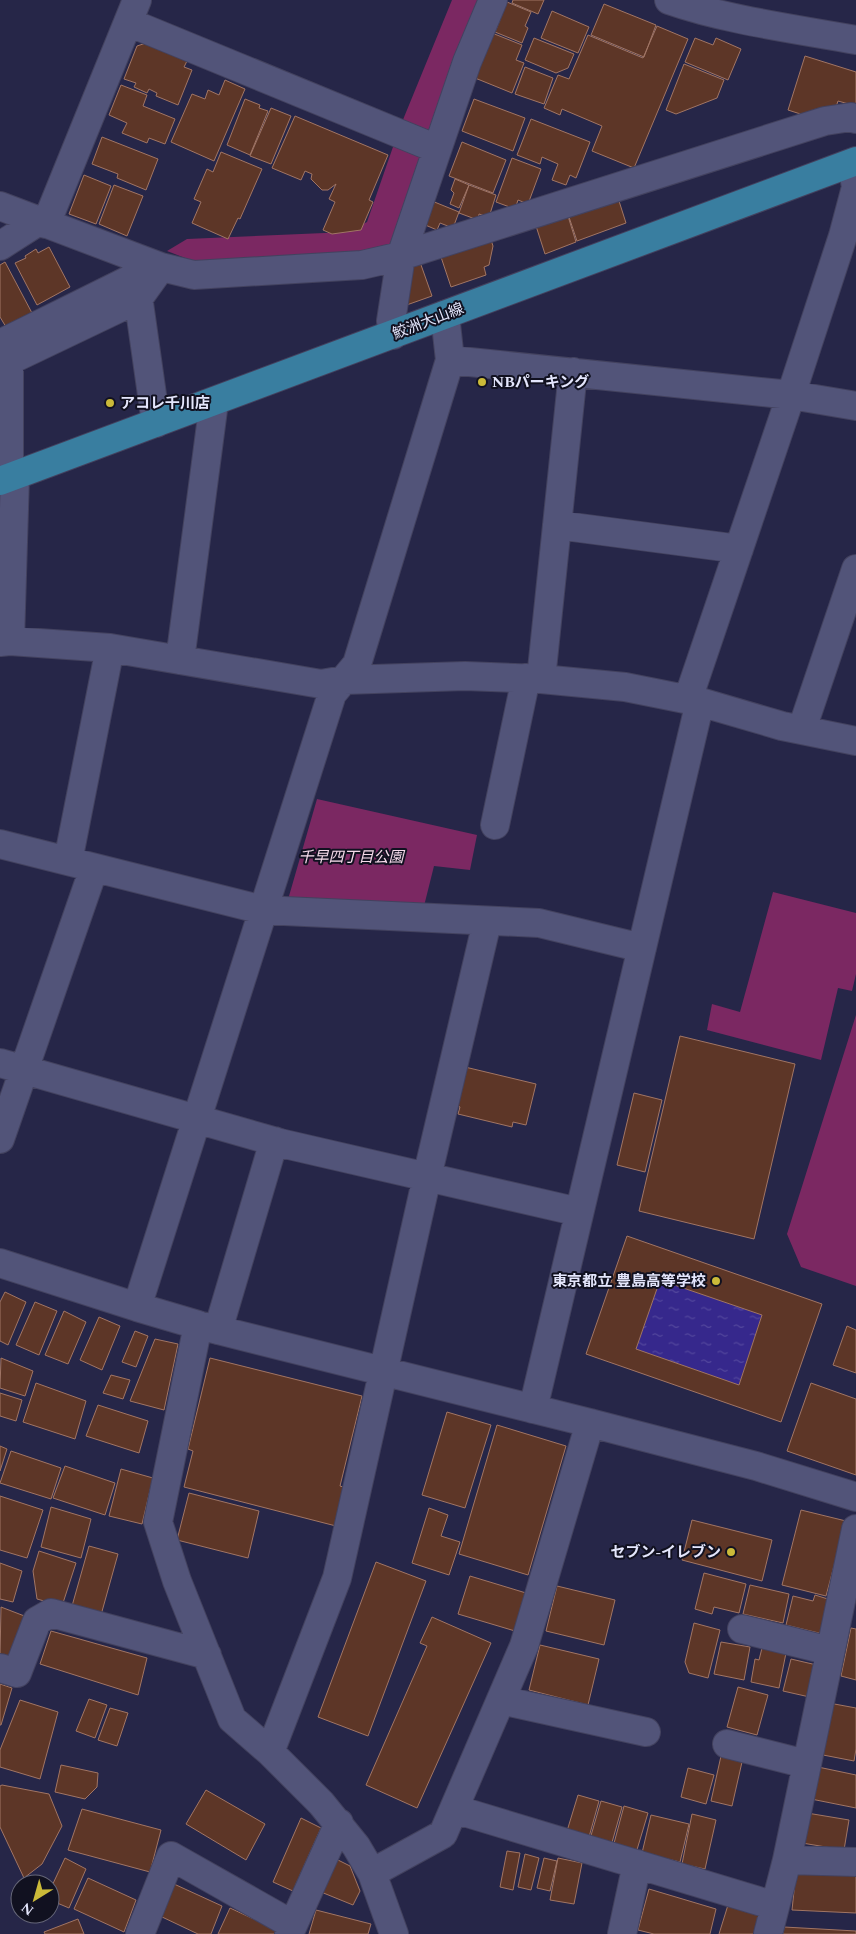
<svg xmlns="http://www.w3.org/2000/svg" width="856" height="1934" font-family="Spectral,'Noto Sans JP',serif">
  <defs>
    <pattern id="water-ripples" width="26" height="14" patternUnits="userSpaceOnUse" patternTransform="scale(1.25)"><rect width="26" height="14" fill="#36288c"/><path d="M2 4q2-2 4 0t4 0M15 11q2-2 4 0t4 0" fill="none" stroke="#53479d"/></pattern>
  </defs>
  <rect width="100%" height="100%" fill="#262648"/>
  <path fill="#7b2862" d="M452,0h35l-57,138 -30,-11z
    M394,144l30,10 -33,92 -68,14 -125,3 -31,-12 20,-12 161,-7 19,-10z
    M317,799l160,36 -7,35 -36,-4 -11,44 -136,-7z
    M773,892l83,21v61l-4,17 -14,-3 -17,72 -114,-30 5,-26 28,8z
    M856,1015v271l-55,-19 -14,-33z"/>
  <path fill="url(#water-ripples)" d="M660,1280l102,35 -23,70 -103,-36z"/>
  <path fill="#5d3627" stroke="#a17564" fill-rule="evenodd" d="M513,0h31l-6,14 -26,-11z
    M507,2l24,10 -6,14 3,2 -6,15 -27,-11z
    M604,4l52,21 -12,32 -53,-22z
    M552,11l37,16 -11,26 -37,-15z
    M657,26l31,13 -54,129 -42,-17 10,-25 -40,-17 -2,6 -16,-7 14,-33 11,4 19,-44 55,23z
    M492,33l30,12 -6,15 8,3 -12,30 -37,-15z
    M534,38l40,16 -6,14 -12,5 -31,-13z
    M695,38l18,7 3,-7 25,11 -13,31 -43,-18z
    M146,43l41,18 -3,6 8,3 -14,35 -22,-9 1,-3 -8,-4 -2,4 -13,-6 2,-4 -12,-4 13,-33z
    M805,56l51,16v34l-18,-5 -3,9 -22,8 -25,-8z
    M684,64l40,16 -7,18 -41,16 -10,-4z
    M525,67l28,11 -9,26 -29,-10z
    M225,80l20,9 -31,72 -43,-19 21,-48 13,5 3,-9 11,5z
    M121,85l26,10 -4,11 32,13 -10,25 -16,-6 -2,5 -25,-10 5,-10 -18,-8z
    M245,99l15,6 -1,3 9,3 -18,44 -23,-10z
    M474,99l51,19 -12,33 -51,-20z
    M271,108l20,8 -20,48 -21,-8z
    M295,116l93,39 -19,45 4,2 -12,28 -29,4 -9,-4 12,-28 -6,-3 7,-15 -8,6h-6l-11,-11 1,-5 -7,-3 -4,9 -29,-12z
    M531,119l59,23 -14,36 -6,-3 -4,10 -14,-5 6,-16 -16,-7 -2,7 -23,-9z
    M102,137l56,22 -12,31 -29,-12 1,-4 -26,-10z
    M462,142l44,18 -13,33 -44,-17z
    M221,152l41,17 -22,50 -2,-1 -10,21 -36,-16 9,-21 -7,-3 13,-30 6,3z
    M512,158l29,11 -13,35 -10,-4 -3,9 -19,-7z
    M84,175l27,11 -15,38 -27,-10z
    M455,179l14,6 -10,23 -9,-4 4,-11 -3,-3z
    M114,185l29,11 -16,40 -28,-12z
    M469,185l27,10 -7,22 -10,-3 -1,6 -19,-7z
    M432,201l27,11 -6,16 -13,-5 -3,7 -14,-6z
    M619,201l7,22 -49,18 -8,-24z
    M568,216l8,26 -31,12 -9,-28z
    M491,240l2,6 -4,19 -5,2 2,8 -35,12 -10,-30z
    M49,247l21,40 -33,18 -22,-42 11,-5 -1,-2 11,-7 2,4z
    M5,262l27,51 -26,14 -6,-10v-52z
    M420,262l12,34 -31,11 10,-42z
    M680,1036l115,28 -41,175 -115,-28z
    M465,1067l71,17 -10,41 -13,-3 -1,5 -54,-13 2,-7 -5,-2z
    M634,1093l28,7 -17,72 -28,-7z
    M627,1236l195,68 -41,118 -195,-68zM660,1280l102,35 -23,70 -103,-36z
    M5,1292l21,10 -18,43 -8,-4v-39z
    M35,1302l22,9 -18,44 -23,-10z
    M64,1311l22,11 -18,42 -23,-9z
    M99,1317l21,9 -18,44 -22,-10z
    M847,1326l9,4v43l-23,-8z
    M135,1331l13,5 -12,31 -14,-5z
    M155,1339l23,5 -14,66 -34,-9z
    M1,1358l32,13 -8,25 -25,-8z
    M210,1358l152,38 -22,90 6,2 -10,38 -152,-39 9,-36 -5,-2z
    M111,1375l19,5 -7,19 -20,-6z
    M36,1383l50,18 -11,38 -52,-17z
    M811,1383l45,16v76l-69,-24z
    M0,1393l22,7 -6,21 -16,-5z
    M98,1405l50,16 -9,32 -53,-17z
    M447,1412l44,13 -26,83 -43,-13z
    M497,1425l69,21 -38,129 -69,-21z
    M0,1446l7,3 -7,22z
    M11,1451l50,17 -10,31 -51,-16z
    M65,1466l50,17 -10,32 -52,-17z
    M121,1469l32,9 -11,46 -33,-8z
    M189,1493l70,18 -11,47 -71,-18z
    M0,1496l43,14 -16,48 -27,-8z
    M51,1507l40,12 -10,39 -40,-11z
    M429,1508l19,7 -7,21 19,6 -11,33 -37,-12z
    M801,1510l45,11 -20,75 -44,-11z
    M692,1520l80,20 -10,41 -80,-21z
    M89,1546l29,8 -17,61 -29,-9z
    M39,1551l37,12 -14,43 -25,-7 -4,-28z
    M376,1562l50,19 -58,155 -50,-19z
    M0,1563l22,8 -9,31 -13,-3z
    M704,1573l42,11 -7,29 -25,-6 -2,7 -17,-5z
    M470,1576l56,17 -11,38 -57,-17z
    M750,1585l39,9 -6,29 -40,-9z
    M557,1586l58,14 -11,45 -58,-14z
    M815,1595l16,5 -8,34 -37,-9 7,-29 20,5z
    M1,1607l26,10 -13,43 -14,-4z
    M432,1617l59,26 -74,165 -51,-23 61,-139 -7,-3z
    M694,1623l26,7 -12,48 -19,-5 -4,-11z
    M851,1628l5,1v51l-15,-4z
    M51,1631l96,27 -9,37 -98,-31z
    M721,1642l29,5 -6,33 -30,-6z
    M540,1645l59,14 -11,46 -59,-15z
    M762,1648l24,5 -7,35 -28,-6 4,-23 4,1z
    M791,1659l30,7 -7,32 -31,-7z
    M0,1684l12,4 -11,37h-1z
    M738,1687l30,8 -11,40 -30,-8z
    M89,1699l18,6 -12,33 -19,-7z
    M20,1700l38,12 -18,67 -40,-12v-17z
    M829,1703l27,5v41l-2,12 -36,-7z
    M110,1708l18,5 -11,33 -19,-6z
    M721,1756l21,6 -10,44 -21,-5z
    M61,1765l37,8 -1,14 -12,12 -30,-7z
    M818,1767l38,8v33l-45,-9z
    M688,1768l26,7 -8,29 -25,-7z
    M2,1785l47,9 13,32 -20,38 -18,14 -24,-51v-41z
    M206,1790l59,34 -19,36 -60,-36z
    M578,1795l21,6 -10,36 -22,-6z
    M601,1801l21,6 -11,39 -21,-7z
    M624,1806l24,7 -12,40 -23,-6z
    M82,1809l79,21 -11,42 -82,-22z
    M807,1813l42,7 -5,30 -42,-7z
    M692,1814l24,6 -11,49 -23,-5z
    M651,1815l38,9 -9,38 -38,-9z
    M301,1818l20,10 -28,63 -20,-9z
    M507,1851l13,2 -7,37 -13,-3z
    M525,1854l14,4 -8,32 -13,-3z
    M65,1858l21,11 -17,39 -19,-8v-10z
    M334,1858l16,8 10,25 -7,14 -32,-13z
    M544,1858l13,3 -7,30 -13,-3z
    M558,1858l24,5 -8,41 -24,-4z
    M796,1872l60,4v37l-64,-3z
    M88,1878l48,22 -12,32 -50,-23z
    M174,1884l48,22 -11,28h-13l-38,-18z
    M649,1889l67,20 -6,25h-56l-16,-4z
    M728,1905l34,11 -4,18h-39z
    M230,1908l47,22 -1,4h-58z
    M316,1910l55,14 -3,10h-59z
    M78,1919l6,15h-39l-1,-2z
    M784,1927l72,4v3h-73z"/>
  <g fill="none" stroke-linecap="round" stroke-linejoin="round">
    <defs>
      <path id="minor" d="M669,0c57,20 127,29 187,40
        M128,22l309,127
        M0,206l161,61 33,8 168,-10 39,-9 424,-135 26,-4 5,2
        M46,224l91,-224
        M0,246l39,-25
        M136,282l20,141
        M393,335l-2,-14 10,-65 66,-194 26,-62
        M0,344l135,-67
        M450,360l341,35 65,11
        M9,361v117
        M0,365l138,-66 23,-32
        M557,525l182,24
        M10,641l5,-165
        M0,642l10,-1 100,7 211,36 23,-4 121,-4 76,3 84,8 75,15 82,24 74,15
        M180,660l34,-258
        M541,679l32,-307
        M688,699l103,-304 52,-159 13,-49 -4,-24
        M802,729l54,-160
        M495,825l31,-147
        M0,844l263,66 276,13 103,25
        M68,861l42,-213
        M0,1063l280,80 299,69
        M0,1139l94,-271
        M0,1263l137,44 61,18 392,98 166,43 100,31
        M137,1307l195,-613 25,-30 93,-304 -5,-45
        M198,1325l-40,197 19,59 55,138 38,33 51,51 35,43 16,27 22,61
        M218,1330l56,-189
        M533,1409l167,-707
        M742,1629l88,22
        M0,1668l17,5 20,-52 14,-8 156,42
        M501,1700l145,32
        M727,1744l79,20
        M270,1752l67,-174 90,-401 60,-255
        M454,1809l321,97
        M787,1860l69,2
        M372,1873l71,-39 81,-188 66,-223
        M140,1934l31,-78 122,69
        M289,1934l50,-111
        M622,1934l15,-70
        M768,1934l19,-74 69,-331"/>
      <path id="major" d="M0,481l856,-320"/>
    </defs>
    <use href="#minor" stroke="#43425f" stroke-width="30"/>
    <use href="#major" stroke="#43425f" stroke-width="30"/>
    <use href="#minor" stroke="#525479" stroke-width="28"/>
    <use href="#major" stroke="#397ea0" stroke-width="28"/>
  </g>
  <g fill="#cbba39" stroke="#111120" stroke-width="2">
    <circle cx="482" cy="382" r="5"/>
    <circle cx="110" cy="403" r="5"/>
    <circle cx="716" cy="1281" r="5"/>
    <circle cx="731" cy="1552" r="5"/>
  </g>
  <g text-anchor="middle" stroke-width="4" stroke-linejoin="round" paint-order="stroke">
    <g font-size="15" fill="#e4e6fc" stroke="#111120">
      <text transform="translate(428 321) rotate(-21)" y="5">鮫洲大山線</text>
    </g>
    <g font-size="15" font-weight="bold" fill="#e4e6fc" stroke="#111120" text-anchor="start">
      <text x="492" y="387">NBパーキング</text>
      <text x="120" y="408">アコレ千川店</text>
      <text x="706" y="1286" text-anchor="end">東京都立 豊島高等学校</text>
      <text x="721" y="1557" text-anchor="end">セブン-イレブン</text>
    </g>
    <g font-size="15" font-style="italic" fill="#f5daea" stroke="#111120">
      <text x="351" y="862">千早四丁目公園</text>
    </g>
  </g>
  <g transform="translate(35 1899) rotate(217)"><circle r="24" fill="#111120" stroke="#656678"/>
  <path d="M0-4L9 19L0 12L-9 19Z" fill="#cbba39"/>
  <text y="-8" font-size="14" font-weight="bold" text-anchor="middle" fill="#e4e6fc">N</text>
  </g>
</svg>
